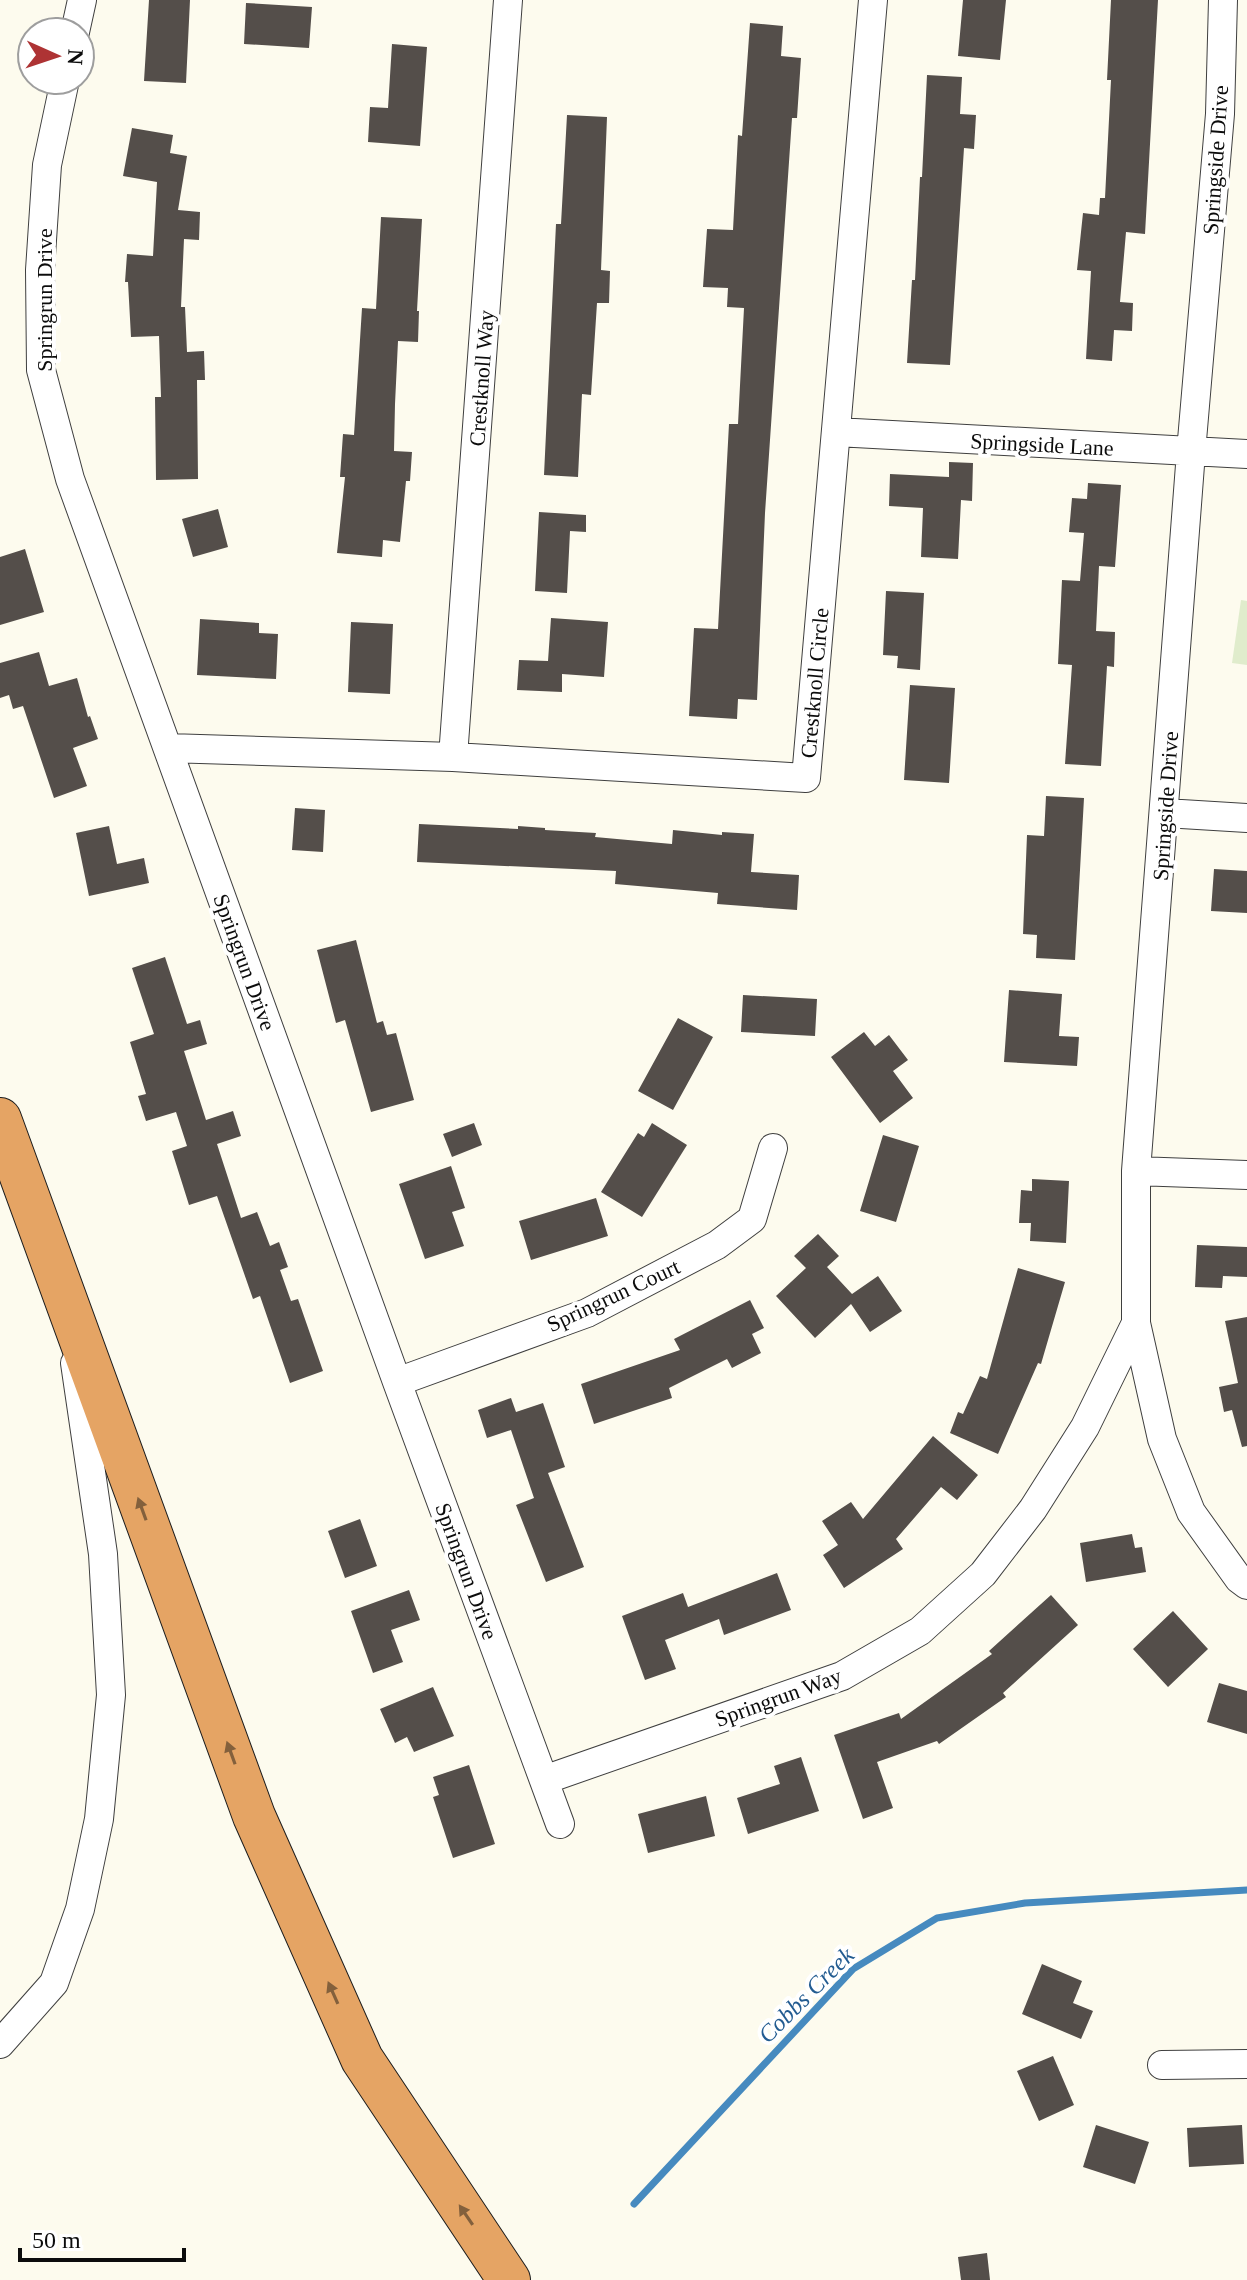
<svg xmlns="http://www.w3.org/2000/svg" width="1247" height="2280" font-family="Georgia,serif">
  <rect width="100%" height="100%" fill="#fdfbee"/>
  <path fill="#e0eccc" d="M1241,600l6,1v64l-15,-2z"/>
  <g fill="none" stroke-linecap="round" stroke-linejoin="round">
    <path stroke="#468abf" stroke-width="7" d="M634,2204l219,-235 84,-51 88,-15 222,-13"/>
  </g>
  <path fill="#544e4a" d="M149,0h41l-4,83 -42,-2z
    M963,0h43l-6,60 -42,-4z
    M1111,0h47l-13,234 -19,-2 -6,70 13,1 -1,28 -18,-1 -2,31 -26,-2 5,-88 -14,-1 6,-57 16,2 1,-17h5l6,-118h-4z
    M246,3l66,4 -3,41 -65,-4z
    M750,23l33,3 -2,30 20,2 -4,60h-5l-27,395 -8,187 -19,-1 -1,20 -48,-3 5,-88 24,1 11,-205h9l6,-116 -17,-1 1,-19 -25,-1 4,-58 26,1 5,-95 4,1z
    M392,44l35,3 -7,99 -52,-4 2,-35 18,1z
    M927,75l35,2 -2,37 16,1 -2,34 -10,-1 -14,217 -43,-2 5,-83h3l5,-103h2z
    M567,115l40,2 -6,153 9,1 -1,32h-12l-6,92 -9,-1 -4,83 -34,-2 12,-251h5z
    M132,128l41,7 -3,18 17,3 -9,54 22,2 -1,28 -15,-1 -3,68h4l2,45 17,-1 1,29h-8l1,99 -42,1 -1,-83h6l-2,-61 -28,1 -3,-55h-3l2,-28 26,2 4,-74 -34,-6z
    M381,217l41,2 -5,92h2l-1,31 -20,-1 -3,63 -1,47 18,1 -2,29h-4l-6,61 -17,-2 -1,17 -45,-4 8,-76h-5l3,-43 11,1 8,-127 14,1z
    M949,462l24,1 -1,38 -11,-1 -3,59 -37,-2 2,-49 -34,-2 1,-32 59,3z
    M1088,483l33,2 -6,82 -16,-1 -3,65 19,1 -1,35 -7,-1 -6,100 -36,-2 7,-99 -14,-1 4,-84 18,1 4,-48 -15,-1 3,-34 15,1z
    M218,509l10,38 -35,10 -11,-38z
    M539,512l47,3v17l-16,-1 -3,62 -32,-2z
    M25,549l19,63 -44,13v-68z
    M886,591l38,2 -4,77 -23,-2 1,-12 -15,-1z
    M551,618l57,4 -4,55 -42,-3v18l-45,-2 2,-30 29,1z
    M200,619l59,4v10l19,1 -2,45 -79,-4z
    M351,622l42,2 -3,70 -42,-2z
    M39,652l10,34 28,-8 11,39 2,-1 8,23 -25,9 14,38 -33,12 -31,-92 -10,3 -4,-14 -9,3v-35z
    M910,685l45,3 -6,95 -45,-3z
    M1046,796l38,2 -9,162 -39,-2 1,-23 -14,-1 4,-99 17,1z
    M295,808l30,2 -2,42 -31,-2z
    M419,824l99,5v-3l27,2v2l51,3 -1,4 77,7 1,-14 49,5v-3l32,2 -3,38 48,3 -2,35 -80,-6 1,-11 -103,-9 1,-13 -199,-9z
    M109,826l8,38 27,-6 5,25 -60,13 -13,-63z
    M1214,869l33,2v42l-36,-2z
    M356,940l21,83 6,-2 4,14 9,-2 18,67 -43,12 -26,-92 -9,3 -19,-73z
    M165,957l22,67 13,-4 7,24 -23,7 22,69 27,-9 8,25 -24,8 24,74 16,-6 13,34 9,-4 9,25 -8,3 11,31 7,-2 25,72 -33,12 -30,-87 -7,3 -36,-103 -28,9 -17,-54 15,-5 -11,-34 -30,9 -8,-25 8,-2 -16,-52 24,-8 -22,-66z
    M1009,990l53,4 -3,42 20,1 -2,29 -73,-4z
    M743,995l74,4 -2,37 -74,-4z
    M678,1018l35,19 -40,73 -35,-19z
    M864,1032l11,14 14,-11 19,25 -15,11 20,27 -33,25 -49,-66z
    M474,1123l8,22 -30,12 -9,-23z
    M652,1123l35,22 -45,72 -41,-25 37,-59 6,4z
    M883,1135l36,11 -23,76 -36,-11z
    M451,1166l14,42 -13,4 12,34 -39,13 -26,-75z
    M1032,1179l37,2 -3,62 -36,-2 1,-18h-12l2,-33 11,1z
    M596,1198l12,38 -77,24 -12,-39z
    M818,1234l21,22 -12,11 25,27 26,-18 24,35 -32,21 -19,-28 -36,34 -39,-42 30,-28 -12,-12z
    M1197,1245l50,2v30l-24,-1 -1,12 -27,-1z
    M1018,1268l47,14 -24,82 -3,-1 -40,91 -48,-21 8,-21 5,2 17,-38 7,3z
    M750,1300l14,28 -12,6 9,19 -29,15 -5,-9 -58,29 3,10 -78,26 -13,-40 99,-34 -6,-11z
    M1247,1317v129l-5,1 -10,-37 -8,2 -5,-25 19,-4 -13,-62z
    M511,1398l5,14 27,-9 22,64 -17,6 36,94 -38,15 -30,-77 18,-7 -23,-68 -24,8 -9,-28z
    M933,1436l45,39 -21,25 -16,-13 -45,52 7,10 -59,39 -21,-33 15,-10 -16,-24 29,-19 12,17z
    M360,1519l17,47 -32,12 -17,-47z
    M1132,1534l3,14 7,-1 4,25 -60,10 -6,-39z
    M777,1573l14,37 -67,25 -5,-16 -54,21 11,29 -31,11 -23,-64 61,-23 5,14z
    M409,1590l11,30 -29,10 12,32 -30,11 -22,-62z
    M1051,1595l27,30 -75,68 3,4 -67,47 -2,-3 -60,21 16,46 -30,11 -29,-84 65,-22 2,6 91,-65 -3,-3z
    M1173,1611l35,38 -40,38 -35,-38z
    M1219,1683l28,8v43l-40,-12z
    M433,1687l21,49 -40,16 -7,-15 -12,6 -15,-34z
    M801,1757l18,54 -71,23 -11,-36 43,-14 -6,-18z
    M469,1765l26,79 -42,14 -20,-61 6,-2 -6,-18z
    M706,1796l9,40 -67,17 -10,-39z
    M1042,1964l40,17 -9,22 20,8 -12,28 -59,-25z
    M1053,2056l21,49 -35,16 -22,-50z
    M1096,2125l53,17 -14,42 -52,-17z
    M1242,2125l2,39 -55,3 -2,-39z
    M987,2253l3,27h-29l-3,-23z"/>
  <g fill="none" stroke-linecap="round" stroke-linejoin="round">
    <defs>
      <path id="minor" d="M1223,0l-3,114 -29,338 -55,719v152l26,116 29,73 48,67 8,6
        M75,32l7,-32
        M65,80l-18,85 -7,105 1,100 29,109 327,903 163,442
        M836,432l411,22
        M168,748l285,9 353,21 67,-778
        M453,757l55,-757
        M1165,813l82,5
        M1136,1171l111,4
        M397,1382l190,-69 130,-68 35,-26 21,-71
        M544,1780l298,-104 78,-45 63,-57 50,-65 52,-82 51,-104
        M0,2044l54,-61 26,-74 19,-90 12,-124 -8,-141 -28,-191
        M1162,2065l85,-1"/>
      <path id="highway" d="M0,1119l254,697 108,243 147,221"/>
    </defs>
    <use href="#minor" stroke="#3f3f3f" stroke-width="30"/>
    <use href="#highway" stroke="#1d1d1d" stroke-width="44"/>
    <use href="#minor" stroke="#fff" stroke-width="28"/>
    <use href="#highway" stroke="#e5a464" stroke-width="42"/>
  </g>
  <defs><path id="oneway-solid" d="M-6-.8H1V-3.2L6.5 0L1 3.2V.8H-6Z" transform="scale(2)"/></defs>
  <g fill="#83603c">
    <use href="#oneway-solid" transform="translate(142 1509) rotate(-110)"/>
    <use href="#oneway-solid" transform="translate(231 1753) rotate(-110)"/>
    <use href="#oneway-solid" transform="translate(333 1993) rotate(-114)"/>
    <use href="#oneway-solid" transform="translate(466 2215) rotate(-124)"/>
  </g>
  <g text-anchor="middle" stroke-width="8" stroke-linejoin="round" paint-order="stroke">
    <g font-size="22" fill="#0c0c0c" stroke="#fff">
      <text transform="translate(1215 160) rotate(-86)" y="8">Springside Drive</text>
      <text transform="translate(44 300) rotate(-90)" y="8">Springrun Drive</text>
      <text transform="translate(481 378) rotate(-86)" y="8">Crestknoll Way</text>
      <text transform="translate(1042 444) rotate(3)" y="8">Springside Lane</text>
      <text transform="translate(814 683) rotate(-85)" y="8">Crestknoll Circle</text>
      <text transform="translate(1165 806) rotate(-86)" y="8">Springside Drive</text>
      <text transform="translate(245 962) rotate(70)" y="8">Springrun Drive</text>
      <text transform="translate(613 1295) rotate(-25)" y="8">Springrun Court</text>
      <text transform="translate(467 1571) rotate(70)" y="8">Springrun Drive</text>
      <text transform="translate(778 1697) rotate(-20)" y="8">Springrun Way</text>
    </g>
    <g font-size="24" font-style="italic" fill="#235c91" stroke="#fff">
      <text transform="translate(806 1995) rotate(-45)" y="8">Cobbs Creek</text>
    </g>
  </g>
  <g transform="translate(56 56) rotate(93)"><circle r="38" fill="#ffffff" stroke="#9e9e9e" stroke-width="2"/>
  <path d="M0-6L14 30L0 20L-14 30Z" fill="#ae3334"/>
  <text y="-12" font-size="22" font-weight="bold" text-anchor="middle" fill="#0c0c0c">N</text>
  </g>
  <path d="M20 2248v12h164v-12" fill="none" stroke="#0c0c0c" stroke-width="4"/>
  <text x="32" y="2248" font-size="24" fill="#0c0c0c" stroke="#ffffff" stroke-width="6" paint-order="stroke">50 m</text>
</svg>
